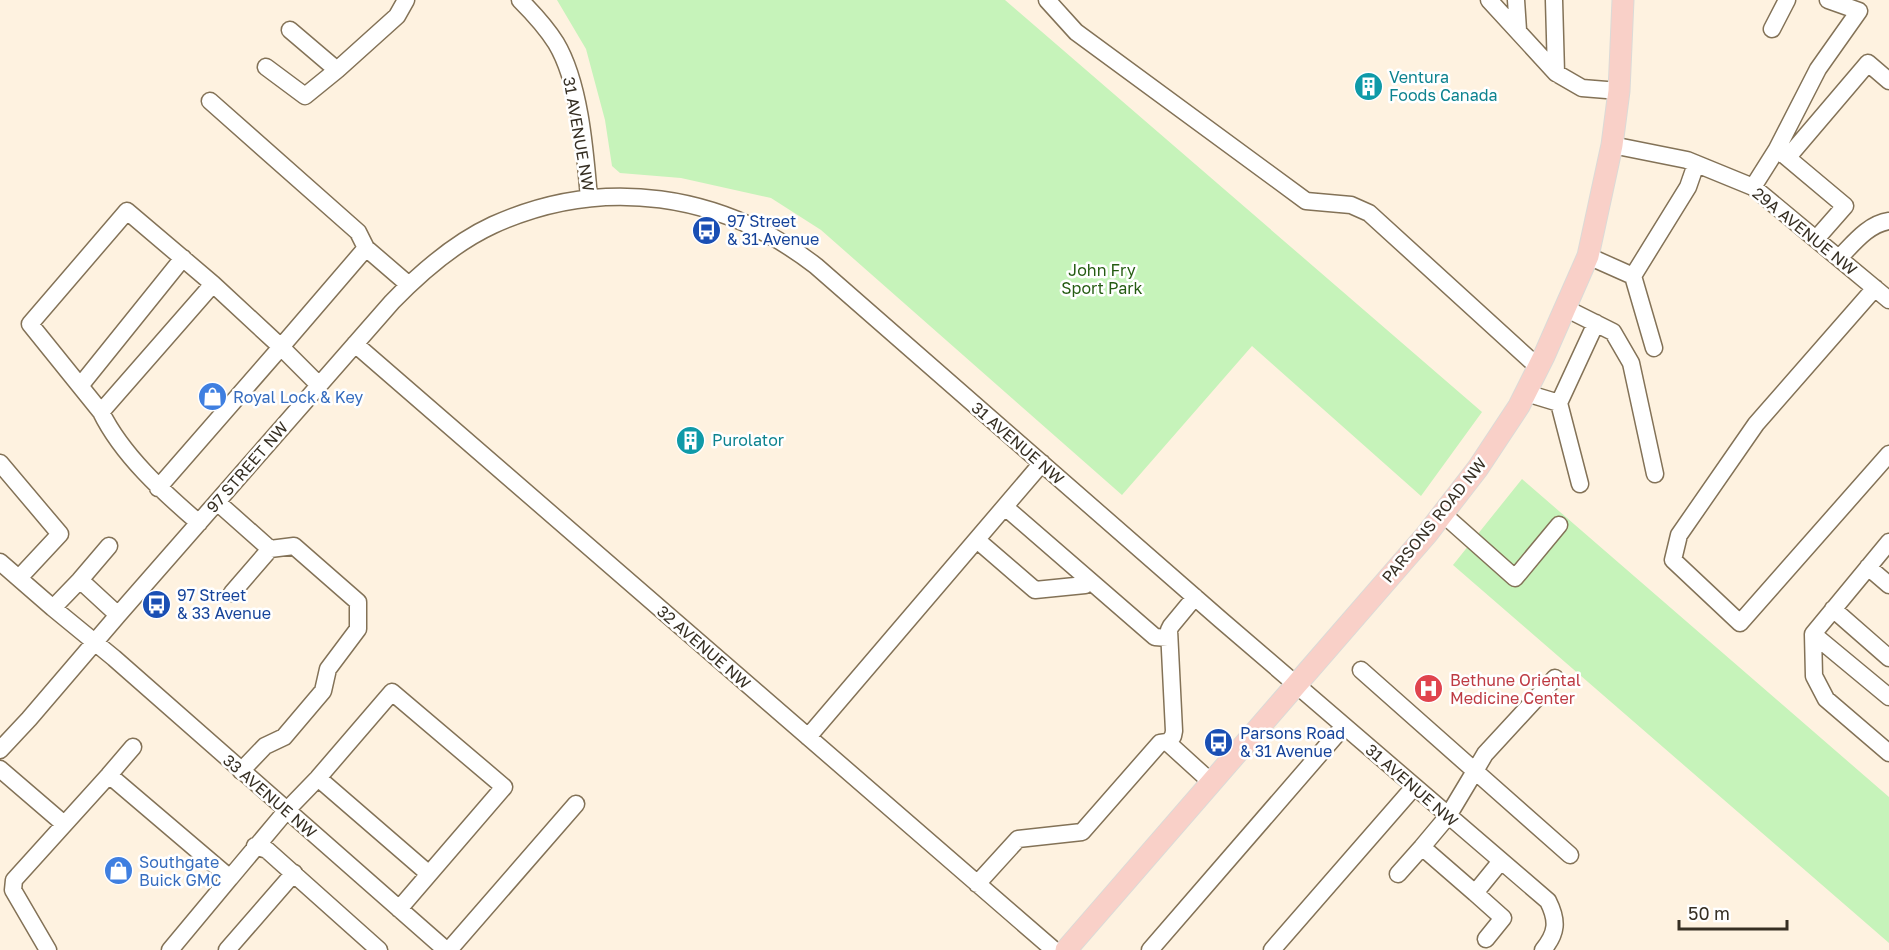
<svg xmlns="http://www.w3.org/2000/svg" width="1889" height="950" font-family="'Golos Text',sans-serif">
  <rect width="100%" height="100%" fill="#fef2e0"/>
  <path fill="#c6f3ba" d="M557,0h448l477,412 -61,84 -169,-150 -130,149 -301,-265 -50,-32 -90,-20 -61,-5 -8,-7 -7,-46 -19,-71z
    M1522,479l367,318v146l-436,-378z"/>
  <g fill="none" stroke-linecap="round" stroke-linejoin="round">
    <defs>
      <path id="minor" d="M520,0c13,13 26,27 36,43 24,40 29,108 33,155
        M1047,0l29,32 230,169 45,4 18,8 169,154
        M1489,0l67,73 26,15 37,3
        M1516,0l2,30
        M1554,0l2,73
        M1772,29l15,-29
        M290,30l47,40 60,-54 9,-16
        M266,67l39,29 32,-26
        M210,101l148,131 8,16 -85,99 38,38
        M1612,145l75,15 66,27 136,113
        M1777,149l41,-80 41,-58 -31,-11
        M1788,157l80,-94 21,18
        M1753,187l24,-38 68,57 -29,33
        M366,248l43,37
        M1588,256l45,20 55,-89 8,-23
        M1839,258c14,-14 29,-34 50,-37
        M1633,276l21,72
        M1875,288l-119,136 -77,111 -6,25 67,63 149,-169
        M1565,308l48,24 18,31 24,111
        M355,344l699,606
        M80,386l103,-128
        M1526,393l33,10 21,81
        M1559,403l37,-80
        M101,412l112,-128 -86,-73 -97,113 71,88c21,43 62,80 98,111
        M0,463l60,71 -41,44
        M158,488l123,-141 -68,-63
        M217,502l53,47 24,-3 64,56v27l-30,40 -5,22 -39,46 -19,9 -24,25
        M1005,507l150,130 13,1
        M1443,514l72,64 44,-53
        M977,540l58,50 50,-5 5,-4
        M1889,542l-76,92 1,42 12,23 63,54
        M109,546l-29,34 38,35
        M0,562l53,46 27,-28
        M1868,567l21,18
        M232,593l38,-44
        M53,608l61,50 332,292
        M1833,609l56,49
        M1813,634l76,63
        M1361,670l114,101 -27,45 -26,31 53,46 26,-32
        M1555,678l-70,76 -10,17 95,84
        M808,737l234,-274
        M1168,743l5,-7 1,-5 -5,-101 2,-4 24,-29
        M0,750l29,-31 89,-104 274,-313c29,-30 62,-59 101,-77 110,-50 229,-32 323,41l405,354 327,281c10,20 9,32 -5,49
        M0,769l64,55
        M109,775l24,-28
        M318,778l111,96
        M255,846l12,4 112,100
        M1398,874l24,-27
        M230,878l57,-68 31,-32 74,-86 112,95 -105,122
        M977,884l41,-45 64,-7 78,-89 7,-1 44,40
        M1475,893l28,25 -17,21
        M48,950l-35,-60 1,-10 95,-105 121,103 -60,72
        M227,950l67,-77
        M449,950l127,-146
        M1150,950l194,-224
        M1272,950l142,-163"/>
      <path id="major" d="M1066,950l361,-416 51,-66 41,-62 25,-50 44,-100 24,-111 7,-54 4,-91"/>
    </defs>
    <use href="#minor" stroke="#837257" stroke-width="19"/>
    <use href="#major" stroke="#dbdad7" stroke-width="23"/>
    <use href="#minor" stroke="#fff" stroke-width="16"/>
    <use href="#major" stroke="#f9d0c8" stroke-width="21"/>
  </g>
  <defs>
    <symbol id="building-disc" viewBox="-11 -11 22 22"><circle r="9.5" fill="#0f9aa8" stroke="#fff"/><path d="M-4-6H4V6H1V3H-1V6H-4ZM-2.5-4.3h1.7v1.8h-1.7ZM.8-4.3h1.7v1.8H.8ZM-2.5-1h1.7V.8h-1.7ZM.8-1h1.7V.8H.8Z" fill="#fff"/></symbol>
    <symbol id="bus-disc" viewBox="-11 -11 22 22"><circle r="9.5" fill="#1a4fb4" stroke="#fff"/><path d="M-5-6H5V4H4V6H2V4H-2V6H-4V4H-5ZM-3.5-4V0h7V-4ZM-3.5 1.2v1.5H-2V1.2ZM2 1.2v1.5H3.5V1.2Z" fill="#fff"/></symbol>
    <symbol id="shop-disc" viewBox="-11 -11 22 22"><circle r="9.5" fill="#3f7fe0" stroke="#fff"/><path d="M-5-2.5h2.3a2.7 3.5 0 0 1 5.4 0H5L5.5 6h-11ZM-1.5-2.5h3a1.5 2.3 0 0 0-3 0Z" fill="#fff"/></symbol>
    <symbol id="hospital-disc" viewBox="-11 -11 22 22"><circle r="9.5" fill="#e0444e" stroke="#fff"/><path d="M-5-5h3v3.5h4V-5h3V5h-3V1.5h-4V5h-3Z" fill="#fff"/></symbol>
  </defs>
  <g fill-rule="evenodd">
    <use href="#building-disc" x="1352" y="70" width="33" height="33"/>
    <use href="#bus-disc" x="690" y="214" width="33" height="33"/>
    <use href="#shop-disc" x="196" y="380" width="33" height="33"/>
    <use href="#building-disc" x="674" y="424" width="33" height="33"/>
    <use href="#bus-disc" x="140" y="588" width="33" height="33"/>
    <use href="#hospital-disc" x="1412" y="672" width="33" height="33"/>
    <use href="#bus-disc" x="1202" y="726" width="33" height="33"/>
    <use href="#shop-disc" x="102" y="854" width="33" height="33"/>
  </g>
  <g text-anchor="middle" stroke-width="5" stroke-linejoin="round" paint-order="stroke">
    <g font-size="16" fill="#0d838f" stroke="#fff" text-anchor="start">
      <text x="1389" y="83">Ventura<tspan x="1389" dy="18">Foods Canada</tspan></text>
      <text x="712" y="446">Purolator</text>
    </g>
    <g font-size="16" fill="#362f23" stroke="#fff">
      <text transform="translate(579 134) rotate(80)" y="6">31 AVENUE NW</text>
      <text transform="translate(1805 231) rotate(39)" y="6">29A AVENUE NW</text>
      <text transform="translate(1018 443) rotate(41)" y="6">31 AVENUE NW</text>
      <text transform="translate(247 467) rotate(-49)" y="6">97 STREET NW</text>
      <text transform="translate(1434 520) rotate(-51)" y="6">PARSONS ROAD NW</text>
      <text transform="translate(704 647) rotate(41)" y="6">32 AVENUE NW</text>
      <text transform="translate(1412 785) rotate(41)" y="6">31 AVENUE NW</text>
      <text transform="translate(270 796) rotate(41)" y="6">33 AVENUE NW</text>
    </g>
    <g font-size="16" fill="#164399" stroke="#fff" text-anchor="start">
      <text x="727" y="227">97 Street<tspan x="727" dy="18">&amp; 31 Avenue</tspan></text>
      <text x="177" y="601">97 Street<tspan x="177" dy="18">&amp; 33 Avenue</tspan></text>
      <text x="1240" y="739">Parsons Road<tspan x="1240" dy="18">&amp; 31 Avenue</tspan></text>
    </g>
    <g font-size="16" fill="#255c12" stroke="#fff">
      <text x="1102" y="276">John Fry<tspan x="1102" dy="18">Sport Park</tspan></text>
    </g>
    <g font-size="16" fill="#366cbe" stroke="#fff" text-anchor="start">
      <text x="233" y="403">Royal Lock &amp; Key</text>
      <text x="139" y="868">Southgate<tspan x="139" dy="18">Buick GMC</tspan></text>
    </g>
    <g font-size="16" fill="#be3a42" stroke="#fff" text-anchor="start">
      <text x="1450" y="686">Bethune Oriental<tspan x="1450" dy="18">Medicine Center</tspan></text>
    </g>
  </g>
  <path d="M1679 920v9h108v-9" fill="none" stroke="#362f23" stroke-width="3"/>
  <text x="1688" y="920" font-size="18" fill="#362f23" stroke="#ffffff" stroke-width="4.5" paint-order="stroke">50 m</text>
</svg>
